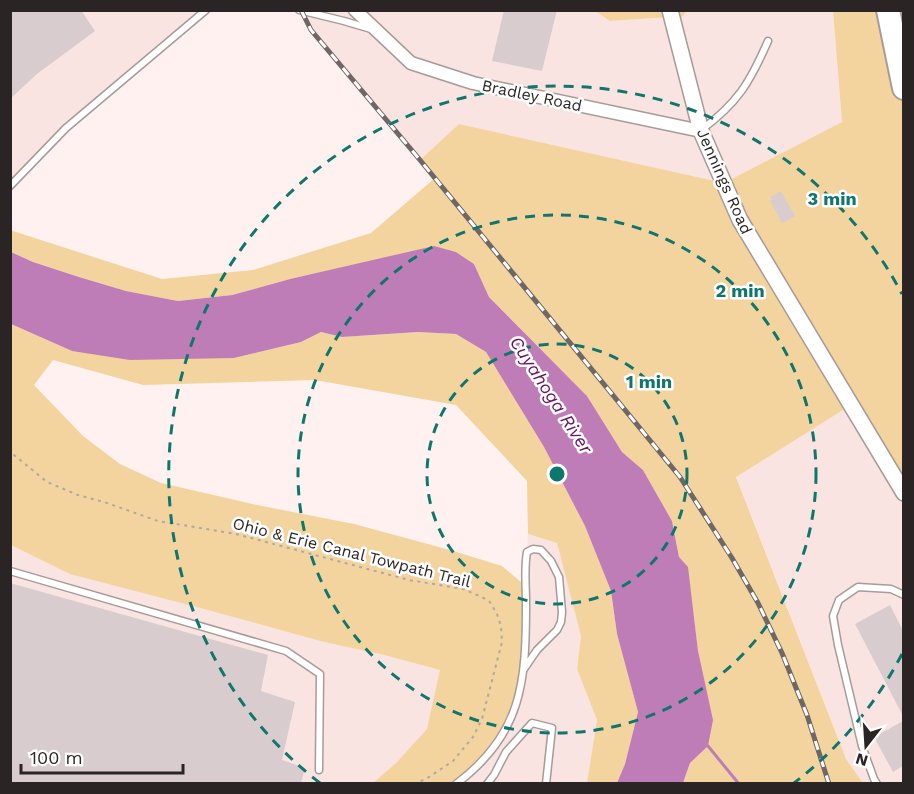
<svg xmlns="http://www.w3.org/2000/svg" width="914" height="794" font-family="'Work Sans',sans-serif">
  <rect width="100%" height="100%" fill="#fef1ef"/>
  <path fill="#fae4e1" d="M595,10l15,11 62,-4 3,10 12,-16h146l9,111 -118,61 -265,-59 -39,36 -109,-130 -10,-19z
    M11,11h195l-140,117 -55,58z
    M851,405l52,88v290h-40l-17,-24 -110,-283z
    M528,534l29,9 24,92 -4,34 20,51 -10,63 -131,1 31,-28 39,-186z
    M11,545l59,27 254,70 60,13 57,15 -13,59 -31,33 -24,21 -362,1z"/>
  <path fill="#f3d49e" d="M595,11h92l-13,16 -3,-10 -61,4z
    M833,11h55l16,77 -1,405 -52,-88 -115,72 110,282 17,24h-180l7,-20 18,-17 -14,-129 -15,-60 -7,-36 -29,-51 -21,-18 -35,-56 -98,-99 -15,-33 -18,-12 -22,-5 -144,32 -58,16 -54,6 -52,-10 -47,-14 -46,-15 -22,-10 -1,-24 3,3 149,48 91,-9 118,-37 64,-55 -15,-18 39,-36 265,59 118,-61z
    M11,324l61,27 162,7 67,-16 20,-10 21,5 76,-5 38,2 30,18 58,95 41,79 26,65 6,43 21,78 -13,52 -8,19h-30l10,-63 -20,-51 4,-33 -24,-93 -29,-9 -1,-53 -71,-76 -141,-25 -172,5 -90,-25 -19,25 49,51 37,28 41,19 96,22 97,19 96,26 52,16 19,16 5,2v20l-7,92 -18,42 -45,45h-83l24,-21 30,-33 13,-59 -56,-15 -60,-13 -120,-33 -134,-35 -59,-29z"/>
  <path fill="#bf7db7" d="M434,246l22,6 18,12 15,33 98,99 35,56 21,18 29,51 7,36 9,10 10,84 15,69 -5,26 -18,17 -7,20h-66l8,-19 13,-52 -21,-78 -6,-43 -26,-65 -41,-79 -58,-95 -30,-18 -38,-2 -76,5 -21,-5 -20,10 -67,16 -104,2 -58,-9 -61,-27v-72l22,10 46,15 47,14 52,10 54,-6 58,-16z"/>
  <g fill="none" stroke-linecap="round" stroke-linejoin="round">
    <path stroke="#bf7db7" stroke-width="3" d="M705,745l3,1 31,38"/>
  </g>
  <path fill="#d8cccf" d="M10,10h71l14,21 -58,43 -27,25z
    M504,10h53l-15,61 -50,-10z
    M781,191l14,25 -13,7 -12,-22 2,-1 -2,-3z
    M10,583l258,72 -7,36 34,11 -13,58 23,8 -4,15h-291z
    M890,605l13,26v85l-48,-92z
    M903,721v45l-10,6 -19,-35z"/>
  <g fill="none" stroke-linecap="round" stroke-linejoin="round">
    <defs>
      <path id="service" d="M299,10l45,11 27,8
        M701,130c37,-27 49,-48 67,-89
        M10,186l56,-58 140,-118
        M10,571l276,80 34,23 -1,96
        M456,784c67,-50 70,-103 70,-181 0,-17 -2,-35 1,-51l6,-3 8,1 10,11 8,16 3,35 -1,10 -4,8 -20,20 -13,19
        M487,784l7,-9 12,-23 26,-29 20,5 -6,56
        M877,784l-3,-5 -12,-33 -24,-101 -5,-29 6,-16 19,-13 33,2 13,6"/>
      <path id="minor" d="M355,10l56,53 62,20 228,48"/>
      <path id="tertiary" d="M670,10l31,121 39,89 164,273"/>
      <path id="motorway" d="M888,10l16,78"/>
    </defs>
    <use href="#service" stroke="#a69b99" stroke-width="9"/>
    <use href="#minor" stroke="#a69b99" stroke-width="15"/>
    <use href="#tertiary" stroke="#a69b99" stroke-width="18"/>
    <use href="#motorway" stroke="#a69b99" stroke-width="26"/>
    <path stroke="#b1a7a5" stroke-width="2" stroke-dasharray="3 4.5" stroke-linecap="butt" d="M10,448l4,7 33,27 31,13 26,7 54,19 78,13 173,46 54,9 19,8 8,5 7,12 4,12 1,16 -20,77 -9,18 -20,24 -24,16 -14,7"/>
    <use href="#service" stroke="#fff" stroke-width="6"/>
    <use href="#minor" stroke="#fff" stroke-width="12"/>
    <use href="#tertiary" stroke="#fff" stroke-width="15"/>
    <use href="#motorway" stroke="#fff" stroke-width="22"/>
    <defs>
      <path id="rail" d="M301,10l10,20 109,130 260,317 52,81 26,45 24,50 25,62 22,69"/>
    </defs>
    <use href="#rail" stroke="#6f6766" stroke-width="5"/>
    <use href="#rail" stroke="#fff" stroke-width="3" stroke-dasharray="9" stroke-linecap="butt"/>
  </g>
  <g fill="none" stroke="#0f766e" stroke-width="3" stroke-dasharray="10 8">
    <circle cx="557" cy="474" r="130"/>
    <circle cx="557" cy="474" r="259"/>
    <path d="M902 654A389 389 0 0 1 794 783M320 783A389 389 0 1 1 902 294"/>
  </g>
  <g text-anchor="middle" stroke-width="5" stroke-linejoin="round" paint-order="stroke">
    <g font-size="16" fill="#2a2524" stroke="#fff">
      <text transform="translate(532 95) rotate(12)" y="6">Bradley Road</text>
      <text transform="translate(725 181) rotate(66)" y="6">Jennings Road</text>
      <text transform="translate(352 552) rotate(14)" y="6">Ohio &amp; Erie Canal Towpath Trail</text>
    </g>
    <g font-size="18" font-style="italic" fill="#64135e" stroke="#fff">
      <text transform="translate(551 395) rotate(57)" y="6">Cuyahoga River</text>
    </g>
  </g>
  <circle cx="557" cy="474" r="9" fill="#0f766e" stroke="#fff" stroke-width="3"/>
  <g font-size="18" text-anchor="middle" font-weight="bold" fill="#0f766e" stroke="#fff" stroke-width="5" stroke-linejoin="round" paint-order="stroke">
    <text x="832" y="205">3 min</text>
    <text x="740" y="297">2 min</text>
    <text x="649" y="388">1 min</text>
  </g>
  <rect width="914" height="794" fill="none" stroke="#2a2524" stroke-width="24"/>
  <g transform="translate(866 746) rotate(197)" stroke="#ffffff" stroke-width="4.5" paint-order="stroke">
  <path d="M0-4.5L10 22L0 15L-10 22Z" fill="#2a2524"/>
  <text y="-9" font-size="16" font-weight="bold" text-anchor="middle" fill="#2a2524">N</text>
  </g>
  <path d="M21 764v9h162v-9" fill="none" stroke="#2a2524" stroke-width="3"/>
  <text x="30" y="764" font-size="18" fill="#2a2524" stroke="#ffffff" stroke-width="4.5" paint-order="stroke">100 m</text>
</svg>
